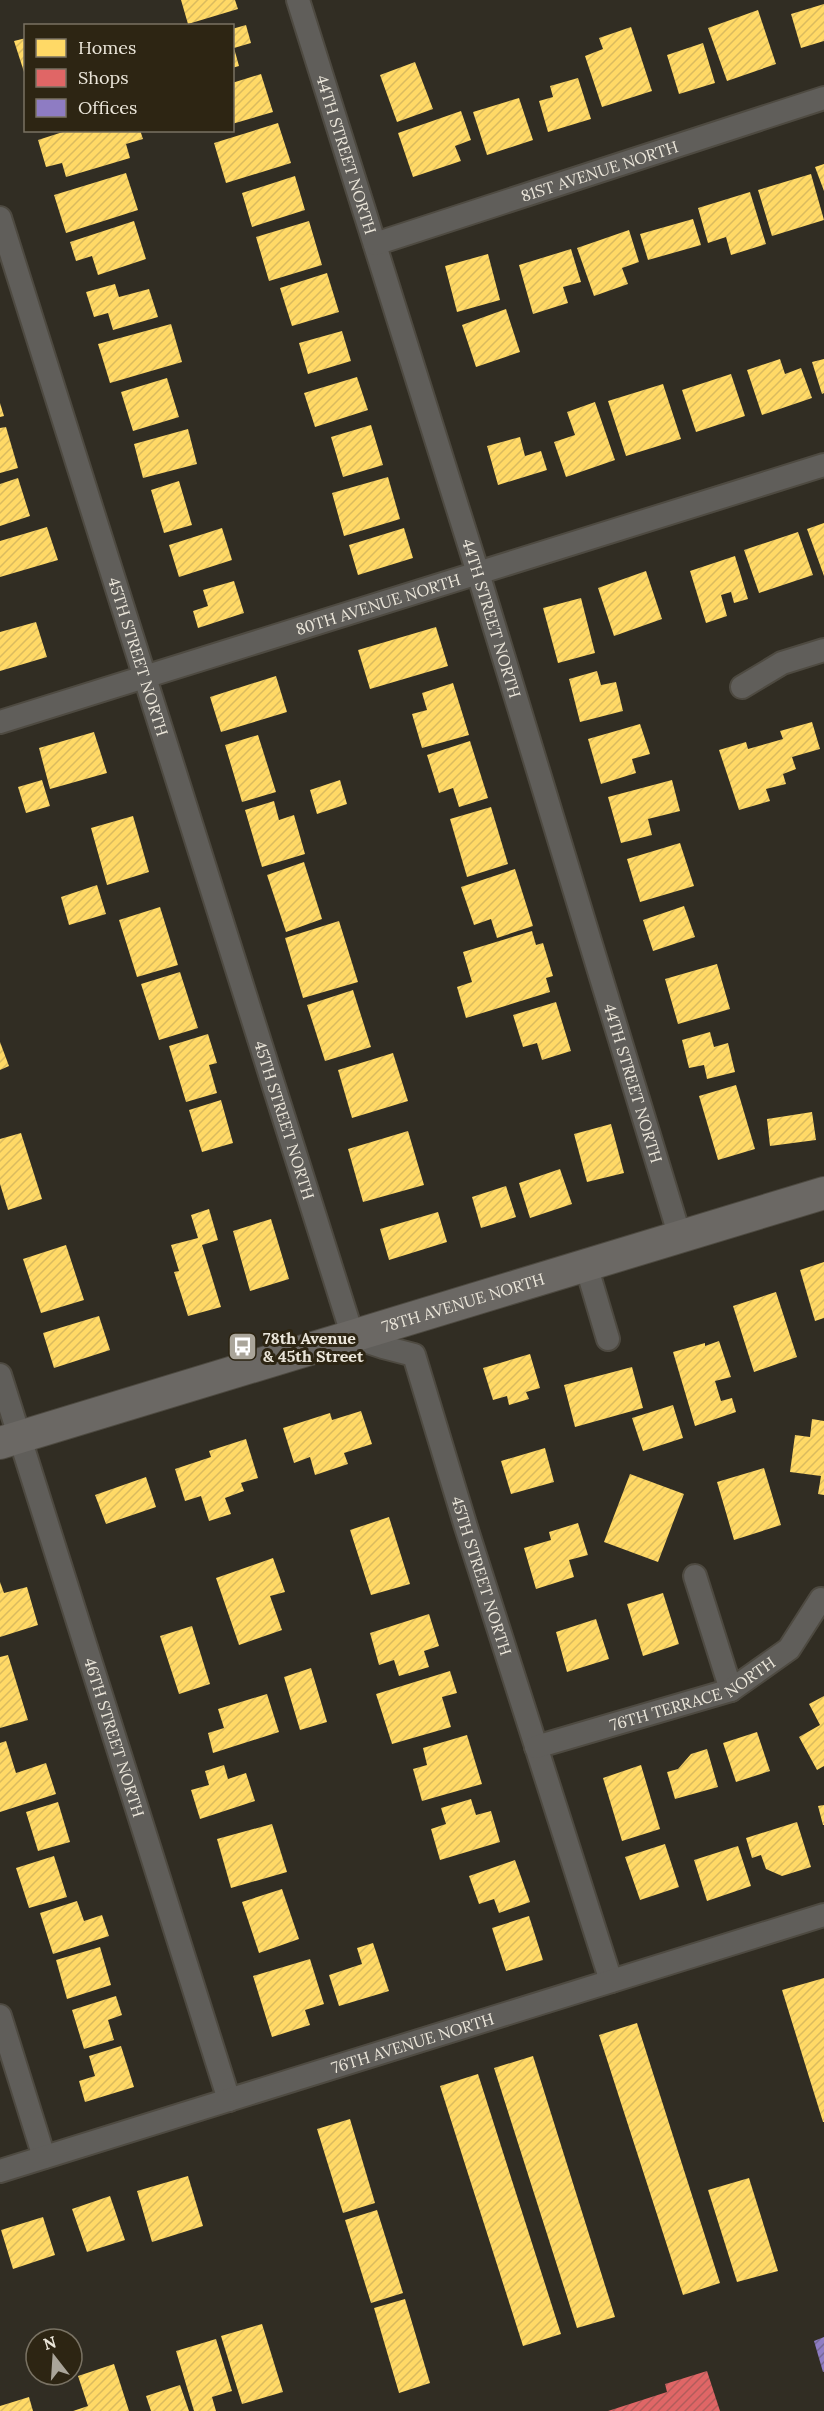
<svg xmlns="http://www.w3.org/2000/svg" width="824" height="2411" font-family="Lora,serif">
  <defs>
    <pattern id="homes-hatch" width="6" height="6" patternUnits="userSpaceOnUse" patternTransform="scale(1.5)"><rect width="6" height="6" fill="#ffd966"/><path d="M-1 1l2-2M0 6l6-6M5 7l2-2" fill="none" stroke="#dabb5f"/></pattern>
    <pattern id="shops-hatch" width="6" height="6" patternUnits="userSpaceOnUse" patternTransform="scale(1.5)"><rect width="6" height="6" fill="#e06666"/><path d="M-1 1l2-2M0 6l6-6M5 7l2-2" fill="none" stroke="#b25c5b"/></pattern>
    <pattern id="offices-hatch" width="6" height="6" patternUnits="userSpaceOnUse" patternTransform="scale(1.5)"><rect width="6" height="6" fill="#8e7cc3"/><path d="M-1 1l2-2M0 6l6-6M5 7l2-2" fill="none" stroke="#756996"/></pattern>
  </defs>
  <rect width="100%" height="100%" fill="#312d23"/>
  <path fill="url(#homes-hatch)" d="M181,0h54l3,9 -50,15z
    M824,4v37l-23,7 -10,-34z
    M758,10l18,54 -49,17 -19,-53z
    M246,25l5,18 -17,5 5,18 -7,2v-39z
    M631,27l21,64 -50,16 -17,-51 18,-7 -4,-11z
    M26,38v34h-2l-10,-31z
    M703,43l12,40 -36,11 -12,-39z
    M415,62l18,47 -36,13 -17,-47z
    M261,74l12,38 -41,12v-41z
    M578,78l13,41 -43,13 -9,-31 14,-4 -3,-11z
    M519,98l14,42 -46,15 -14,-43z
    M461,111l10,29 -16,6 6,15 -48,16 -15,-44z
    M278,123l13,40 -65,20 -12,-40z
    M69,130h71l3,9 -17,5 4,14 -64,19 -4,-14 -16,4 -8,-27z
    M824,164v27l-9,-24z
    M126,173l12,37 -72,23 -12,-38z
    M811,174l13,46 -52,16 -14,-46z
    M295,176l10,34 -53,17 -10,-34z
    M750,192l16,52 -35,11 -5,-18 -18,6 -10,-35z
    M693,219l8,26 -53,15 -8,-26z
    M134,221l12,38 -48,16 -6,-19 -16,5 -6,-19z
    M309,221l13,44 -53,16 -13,-44z
    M629,230l10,32 -17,6 6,16 -34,12 -17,-48z
    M571,249l10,33 -18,5 5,16 -35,11 -14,-49z
    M488,254l12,46 -43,12 -12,-46z
    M327,273l12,39 -47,14 -12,-38z
    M115,284l4,13 30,-8 9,28 -45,13 -5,-17 -14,4 -8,-25z
    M506,309l14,43 -44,15 -14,-42z
    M171,324l11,38 -72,21 -12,-39z
    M342,331l9,30 -43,13 -9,-31z
    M780,359l5,15 16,-6 11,30 -50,17 -15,-45z
    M824,359v34l-2,1 -10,-32z
    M731,374l14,42 -49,16 -14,-42z
    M357,377l11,33 -53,17 -11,-34z
    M167,378l12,39 -46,14 -12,-39z
    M663,384l18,55 -55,17 -18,-55z
    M595,402l20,58 -49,17 -12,-35 21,-7 -8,-23z
    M0,403l4,13 -4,1z
    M371,425l12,40 -40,12 -12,-40z
    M6,427l12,41 -18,5v-45z
    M188,429l9,35 -54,14 -9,-34z
    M520,437l5,19 16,-5 6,19 -49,15 -11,-39z
    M388,477l12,42 -56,17 -12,-43z
    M18,478l12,38 -30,10v-42z
    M179,481l13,44 -28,8 -13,-43z
    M824,523v53l-17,-47z
    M47,527l11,33 -58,17v-36z
    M222,528l10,32 -53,17 -10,-32z
    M404,528l9,30 -55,17 -9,-30z
    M798,532l15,43 -54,18 -15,-43z
    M735,556l13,43 -14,4 -3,-11 -10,3 6,21 -21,7 -16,-52z
    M646,571l16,48 -48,17 -16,-48z
    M234,581l10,32 -46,15 -5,-17 15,-5 -5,-16z
    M581,598l14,55 -37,10 -15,-55z
    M36,622l11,35 -47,14v-39z
    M436,627l12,39 -78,23 -12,-39z
    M597,671l4,14 15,-3 7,29 -43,11 -11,-43z
    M276,676l11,36 -66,20 -11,-35z
    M453,683l16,52 -47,13 -10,-34 15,-4 -5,-17z
    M812,722l8,27 -28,8 4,12 -13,5 3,10 -20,5 4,12 -31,9 -20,-60 27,-8 2,7 35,-10 -3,-8z
    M640,724l10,30 -18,5 4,14 -35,11 -13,-45z
    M94,732l13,41 -57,16 -11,-41z
    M258,735l18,57 -34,10 -17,-57z
    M470,741l18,57 -29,9 -6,-19 -14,5 -12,-38z
    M42,780l8,26 -24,7 -8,-26z
    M340,780l7,24 -30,10 -7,-24z
    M672,780l8,31 -32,8 4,16 -31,8 -13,-46z
    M274,801l5,19 15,-5 11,39 -43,13 -17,-57z
    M491,807l17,57 -41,13 -17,-58z
    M133,816l16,56 -42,13 -16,-57z
    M680,843l14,43 -54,16 -13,-43z
    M304,862l18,57 -36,13 -19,-57z
    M515,869l18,57 -36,12 -6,-19 -17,6 -13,-38z
    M97,885l9,29 -37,11 -8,-28z
    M684,906l11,31 -42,14 -10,-31z
    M160,907l18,58 -41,12 -18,-57z
    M339,921l19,61 -55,16 -18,-60z
    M532,931l4,14 7,-2 10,33 -7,2 4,14 -84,26 -9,-31 15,-5 -9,-30z
    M717,964l13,45 -52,15 -13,-45z
    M180,972l18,56 -39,12 -18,-56z
    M353,990l18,57 -46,14 -18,-56z
    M556,1002l15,49 -29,9 -5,-17 -14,4 -10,-32z
    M710,1032l4,15 14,-4 7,29 -28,7 -3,-14 -15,3 -7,-28z
    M208,1034l9,29 -8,2 8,28 -31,9 -17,-56z
    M0,1042l9,24 -9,4z
    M393,1053l15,48 -56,17 -14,-48z
    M736,1085l19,64 -37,11 -19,-64z
    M221,1100l12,43 -31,9 -13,-42z
    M812,1112l4,28 -46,6 -3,-27z
    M611,1124l13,49 -37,9 -13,-48z
    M408,1131l16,54 -61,17 -15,-53z
    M21,1133l21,66 -34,11 -8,-26v-45z
    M560,1169l12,35 -42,14 -11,-35z
    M506,1186l10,31 -35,11 -9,-31z
    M209,1209l9,31 -16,5 19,62 -33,9 -14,-44 5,-1 -8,-26 27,-7 -7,-23z
    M438,1212l9,30 -58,18 -9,-31z
    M271,1219l18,60 -39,12 -17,-60z
    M66,1245l18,55 -43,13 -18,-54z
    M824,1262v56l-9,3 -15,-51z
    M776,1292l21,65 -43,15 -21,-66z
    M99,1316l11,34 -56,18 -11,-35z
    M719,1341l12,36 -16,4 6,20 11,-3 4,14 -41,14 -22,-74 32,-9v3z
    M530,1354l10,34 -14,4 3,7 -20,6 -2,-9 -14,4 -10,-32z
    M632,1367l11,41 -68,19 -11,-42z
    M673,1405l10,33 -40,13 -11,-33z
    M361,1411l11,33 -28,9 4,11 -33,11 -5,-18 -16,6 -11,-35 47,-15 2,7z
    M812,1419l12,2v74l-6,-1 3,-18 -31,-4 5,-37 15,2z
    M246,1439l12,39 -17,5 3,8 -19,7 6,16 -22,7 -8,-25 -16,5 -10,-32 36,-12 -2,-6z
    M545,1448l9,34 -43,12 -10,-33z
    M764,1468l17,57 -47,15 -17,-58z
    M630,1474l54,20 -26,68 -54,-20z
    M146,1477l10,30 -50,17 -11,-29z
    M389,1517l21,67 -39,11 -21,-65z
    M578,1523l10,32 -19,5 5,17 -38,12 -12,-41 27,-8 -2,-8z
    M273,1558l12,34 -15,4 12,34 -43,15 -23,-67z
    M0,1582l4,11 23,-6 11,38 -38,12z
    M663,1593l16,51 -36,12 -16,-52z
    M429,1614l10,32 -15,5 5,16 -30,9 -5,-16 -15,5 -9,-32z
    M596,1619l13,40 -42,13 -11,-40z
    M192,1626l18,58 -31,10 -19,-58z
    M8,1655l20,65 -28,8v-71z
    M311,1668l16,54 -27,8 -16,-53z
    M450,1671l7,22 -15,4 9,30 -59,17 -16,-50z
    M267,1694l12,38 -66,21 -5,-20 16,-5 -6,-19z
    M824,1696v70l-7,4 -18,-33 21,-12 -11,-21z
    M757,1732l13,39 -34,11 -13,-39z
    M467,1735l15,49 -60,17 -9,-32 14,-4 -4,-17z
    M6,1741l10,32 30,-10 10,31 -56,18v-69z
    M707,1749l11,38 -43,12 -8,-27 11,-3 13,-15z
    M224,1765l4,14 18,-6 9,28 -55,18 -9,-29 18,-5 -4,-14z
    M641,1765l19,64 -38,12 -19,-63z
    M471,1799l5,16 15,-4 9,31 -60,18 -9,-31 15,-5 -5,-16z
    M58,1802l12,40 -32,9 -12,-39z
    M824,1805v20h-1l-5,-19z
    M797,1822l14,45 -29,9 -16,-7 -5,-14 -9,3 -6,-20z
    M272,1824l15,48 -56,16 -14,-49z
    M665,1844l14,43 -39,13 -15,-43z
    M738,1846l13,40 -44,15 -13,-41z
    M54,1856l13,41 -38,11 -13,-40z
    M515,1860l15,42 -31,11 -5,-14 -15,5 -10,-28z
    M282,1889l17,50 -40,14 -17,-51z
    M77,1901l7,20 18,-6 7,21 -56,18 -13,-41z
    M529,1916l14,44 -37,11 -14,-43z
    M373,1943l16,48 -50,15 -10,-31 33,-11 -5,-16z
    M100,1947l11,38 -44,14 -11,-39z
    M310,1959l14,45 -19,6 5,15 -38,12 -19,-61z
    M824,1978v144h-1l-41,-132z
    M116,1996l6,19 -14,5 6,20 -30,9 -12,-39z
    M637,2023l83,260 -37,12 -84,-260z
    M121,2046l13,41 -49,15 -6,-21 16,-5 -6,-20z
    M533,2056l82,261 -38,11 -83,-260z
    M478,2074l83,260 -38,12 -83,-260z
    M350,2119l25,84 -32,10 -26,-84z
    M188,2176l15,50 -51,16 -15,-51z
    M749,2178l29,93 -41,11 -29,-92z
    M110,2196l15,44 -38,12 -15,-43z
    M377,2210l26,83 -32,10 -26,-83z
    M43,2217l12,38 -42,14 -12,-39z
    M405,2299l25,84 -31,10 -25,-85z
    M262,2324l21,68 -41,12 -21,-68z
    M216,2339l16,52 -20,6 4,14h-22l-18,-60z
    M114,2364l15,47h-56l15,-5 -10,-30z
    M180,2385l9,26h-38l-5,-15z
    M29,2397l4,14h-33v-5z"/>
  <path fill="url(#shops-hatch)" d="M707,2371l13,40h-112l59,-19 -2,-8z"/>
  <path fill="url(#offices-hatch)" d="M824,2337v35h-1l-9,-31z"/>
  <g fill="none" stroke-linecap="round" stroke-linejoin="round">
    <defs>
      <g id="street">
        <path id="s1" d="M298,0l180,573 202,664"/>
        <path id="s2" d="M0,218l353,1119 30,10 31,8 52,172 145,454"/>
        <path id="s3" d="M375,244l449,-146"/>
        <path d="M742,687l40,-24 42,-13"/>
        <path id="s4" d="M0,722l824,-257"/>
        <path d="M586,1265l22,74"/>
        <path id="s5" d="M0,1375l229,725"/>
        <path d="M695,1576l36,114"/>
        <path id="s6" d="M536,1747l195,-57 58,-41 32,-50"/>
        <path d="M0,2016l44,141"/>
        <path id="s7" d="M0,2171l824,-256"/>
      </g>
      <g id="secondary">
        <path id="s8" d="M0,1443l824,-250"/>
      </g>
    </defs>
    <use href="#street" stroke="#4e4a41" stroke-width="26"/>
    <use href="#secondary" stroke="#4e4a41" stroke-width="34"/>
    <use href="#street" stroke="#605e5a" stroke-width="22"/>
    <use href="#secondary" stroke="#6b6864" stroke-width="32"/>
  </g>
  <defs>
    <symbol id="bus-square" viewBox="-11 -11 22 22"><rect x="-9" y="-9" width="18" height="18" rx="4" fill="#aaa59a" stroke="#2d2513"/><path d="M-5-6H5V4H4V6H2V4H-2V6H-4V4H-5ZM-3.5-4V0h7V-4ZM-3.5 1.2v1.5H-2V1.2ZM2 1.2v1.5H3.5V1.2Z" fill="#fff"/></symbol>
  </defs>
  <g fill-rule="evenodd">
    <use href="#bus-square" x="226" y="1330" width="33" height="33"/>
  </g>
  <g text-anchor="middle" stroke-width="6" stroke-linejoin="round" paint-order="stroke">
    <g font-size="16" fill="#ebe6da" stroke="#2d2513">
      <text dy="6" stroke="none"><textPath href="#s1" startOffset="162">44TH STREET NORTH</textPath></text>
      <text dy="6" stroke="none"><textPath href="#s3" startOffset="236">81ST AVENUE NORTH</textPath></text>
      <text dy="6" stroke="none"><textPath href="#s4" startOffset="396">80TH AVENUE NORTH</textPath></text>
      <text dy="6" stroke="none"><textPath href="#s1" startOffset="648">44TH STREET NORTH</textPath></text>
      <text dy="6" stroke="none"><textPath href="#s2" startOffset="460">45TH STREET NORTH</textPath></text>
      <text dy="6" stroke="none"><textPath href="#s1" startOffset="1134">44TH STREET NORTH</textPath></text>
      <text dy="6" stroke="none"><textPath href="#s2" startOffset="946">45TH STREET NORTH</textPath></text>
      <text dy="6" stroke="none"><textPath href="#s8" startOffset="484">78TH AVENUE NORTH</textPath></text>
      <text dy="6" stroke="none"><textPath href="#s2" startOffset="1468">45TH STREET NORTH</textPath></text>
      <text dy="6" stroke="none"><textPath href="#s6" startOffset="166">76TH TERRACE NORTH</textPath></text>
      <text dy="6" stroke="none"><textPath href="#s5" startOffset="380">46TH STREET NORTH</textPath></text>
      <text dy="6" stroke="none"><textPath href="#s7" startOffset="432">76TH AVENUE NORTH</textPath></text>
    </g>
    <g font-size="16" font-weight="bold" fill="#ebe6da" stroke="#2d2513" text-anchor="start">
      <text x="263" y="1344">78th Avenue<tspan x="263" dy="18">&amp; 45th Street</tspan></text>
    </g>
  </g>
  <rect x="24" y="24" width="210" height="108" fill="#2d2513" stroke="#797263" stroke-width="1.5"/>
  <rect x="36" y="39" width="30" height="18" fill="#ffd966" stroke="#797263" stroke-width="1.5"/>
  <text x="78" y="54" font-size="18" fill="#ebe6da">Homes</text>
  <rect x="36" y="69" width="30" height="18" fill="#e06666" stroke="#797263" stroke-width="1.5"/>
  <text x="78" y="84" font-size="18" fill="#ebe6da">Shops</text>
  <rect x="36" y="99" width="30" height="18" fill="#8e7cc3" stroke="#797263" stroke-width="1.5"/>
  <text x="78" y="114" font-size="18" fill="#ebe6da">Offices</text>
  <g transform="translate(54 2357) rotate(343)"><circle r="28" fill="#2d2513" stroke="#797263" stroke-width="1.5"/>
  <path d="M0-4.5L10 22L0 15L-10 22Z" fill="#aaa59a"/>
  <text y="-9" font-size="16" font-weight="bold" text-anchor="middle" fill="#ebe6da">N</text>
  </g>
</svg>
